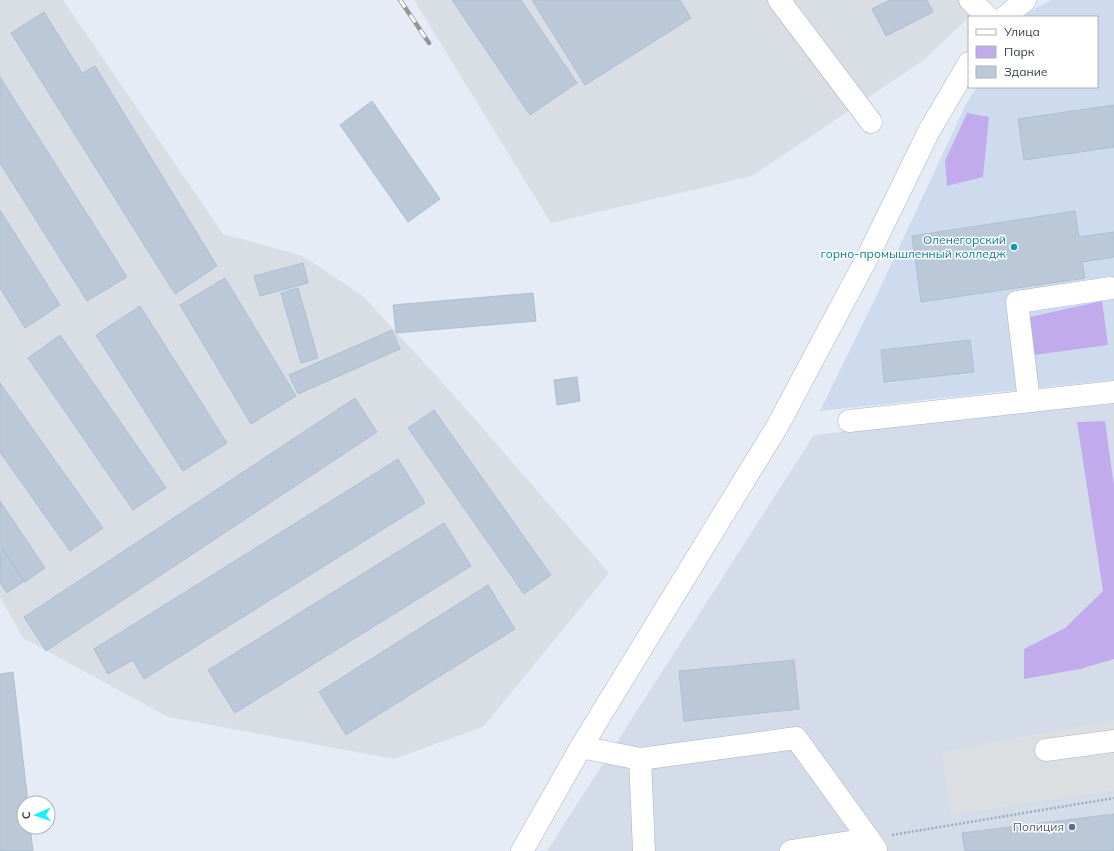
<svg xmlns="http://www.w3.org/2000/svg" width="1114" height="851" font-family="Mulish,sans-serif">
  <rect width="100%" height="100%" fill="#e6ecf5"/>
  <path fill="#d4dce9" d="M1114,402v449h-567l267,-416z"/>
  <path fill="#d8dee4" d="M0,0h63l160,234 80,22 60,40 88,96 158,181 -126,154 -89,32 -226,-42 -145,-79 -23,-41z
    M414,0h573l-63,60 -172,116 -201,47z"/>
  <path fill="#cedbef" d="M1051,0h63v380l-294,31 62,-127 84,-180 11,-17h120v-70h-74l2,-3z"/>
  <path fill="#c2abed" d="M967,113l22,4 -6,60 -36,9 -2,-25z
    M1102,301l6,44 -74,10 -4,-38z
    M1105,421l9,65v173l-34,10 -56,10v-30l41,-21 38,-37 -26,-169z"/>
  <path fill="#dbdfe2" d="M1114,720v70l-163,25 -9,-63z"/>
  <path fill="#bac8d7" stroke="#adbfd3" d="M452,0h69l56,83 -47,32z
    M532,0h148l11,18 -106,67z
    M890,0h37l6,12 -47,24 -14,-27z
    M44,12l38,61 13,-7 122,200 -42,28 -164,-261z
    M0,77l127,200 -40,24 -87,-138z
    M372,101l68,98 -32,23 -68,-97z
    M1114,105v42l-90,13 -6,-41z
    M0,210l60,95 -35,23 -25,-40z
    M1075,211l4,26 35,-5v25l-32,5 3,16 -164,24 -9,-66z
    M303,263l5,20 -48,13 -6,-20z
    M225,278l71,118 -45,28 -71,-119z
    M298,288l20,70 -17,5 -20,-70z
    M533,293l3,28 -140,12 -3,-28z
    M140,306l87,137 -44,28 -87,-136z
    M392,330l8,19 -102,45 -9,-19z
    M60,335l106,153 -33,22 -105,-152z
    M970,340l4,32 -90,10 -3,-32z
    M577,377l3,24 -23,4 -3,-25z
    M0,383l103,145 -33,23 -70,-99z
    M355,398l22,34 -331,219 -22,-34z
    M434,410l117,165 -27,19 -116,-166z
    M398,459l27,44 -281,176 -11,-19 -25,14 -14,-25z
    M0,501l45,67 -20,14 -25,-38z
    M444,523l27,43 -236,147 -27,-43z
    M1,547l23,34 -17,12 -7,-10z
    M488,585l27,44 -169,106 -27,-43z
    M794,660l5,49 -115,12 -5,-50z
    M13,672l15,131h-4v24h6l3,24h-33v-177z
    M1114,814v37h-149l-3,-18z"/>
  <g fill="none" stroke-linecap="round" stroke-linejoin="round">
    <defs>
      <path id="minor" d="M779,0l92,122
        M970,0l18,17
        M1005,17l20,-17
        M1029,401l-12,-99 94,-14
        M849,421l265,-29
        M581,747l59,12 4,92
        M1046,750l68,-9
        M640,759l156,-21 73,101
        M522,851l59,-104 197,-322 90,-169 61,-125 40,-68
        M791,851l78,-12 7,10"/>
    </defs>
    <use href="#minor" stroke="#a8b3c1" stroke-width="23"/>
    <path stroke="#97abc4" stroke-width="2.5" stroke-dasharray="2 2" stroke-linecap="butt" d="M892,835l222,-37"/>
    <use href="#minor" stroke="#fff" stroke-width="22"/>
    <defs>
      <path id="rail" d="M400,0l29,43"/>
    </defs>
    <use href="#rail" stroke="#969696" stroke-width="4.5"/>
    <use href="#rail" stroke="#fff" stroke-width="3" stroke-dasharray="9" stroke-linecap="butt"/>
  </g>
  <circle fill="#0f9aa8" stroke="#fff" stroke-width="1.5" cx="1014" cy="247" r="4"/>
  <circle fill="#5c6f8a" stroke="#fff" stroke-width="1.5" cx="1072" cy="827" r="4"/>
  <g text-anchor="middle" stroke-width="3" stroke-linejoin="round" paint-order="stroke">
    <g font-size="12" fill="#0d838f" stroke="#fff" text-anchor="end">
      <text x="1006" y="244">Оленегорский<tspan x="1006" dy="14">горно-промышленный колледж</tspan></text>
    </g>
    <g font-size="12" fill="#4e5e75" stroke="#fff" text-anchor="end">
      <text x="1064" y="831">Полиция</text>
    </g>
  </g>
  <rect x="968" y="16" width="130" height="72" fill="#ffffff" stroke="#aeb2b6"/>
  <rect x="976" y="29" width="20" height="6" fill="#ffffff" stroke="#aeb2b6"/>
  <text x="1004" y="36" font-size="12" fill="#343e48">Улица</text>
  <rect x="976" y="46" width="20" height="12" fill="#c2abed" stroke="#aeb2b6"/>
  <text x="1004" y="56" font-size="12" fill="#343e48">Парк</text>
  <rect x="976" y="66" width="20" height="12" fill="#bac8d7" stroke="#aeb2b6"/>
  <text x="1004" y="76" font-size="12" fill="#343e48">Здание</text>
  <g transform="translate(36 815) rotate(268)"><circle r="19" fill="#ffffff" stroke="#aeb2b6"/>
  <path d="M0-3L7 15L0 10L-7 15Z" fill="#13f2ff"/>
  <text y="-6" font-size="11" font-weight="bold" text-anchor="middle" fill="#343e48">С</text>
  </g>
</svg>
